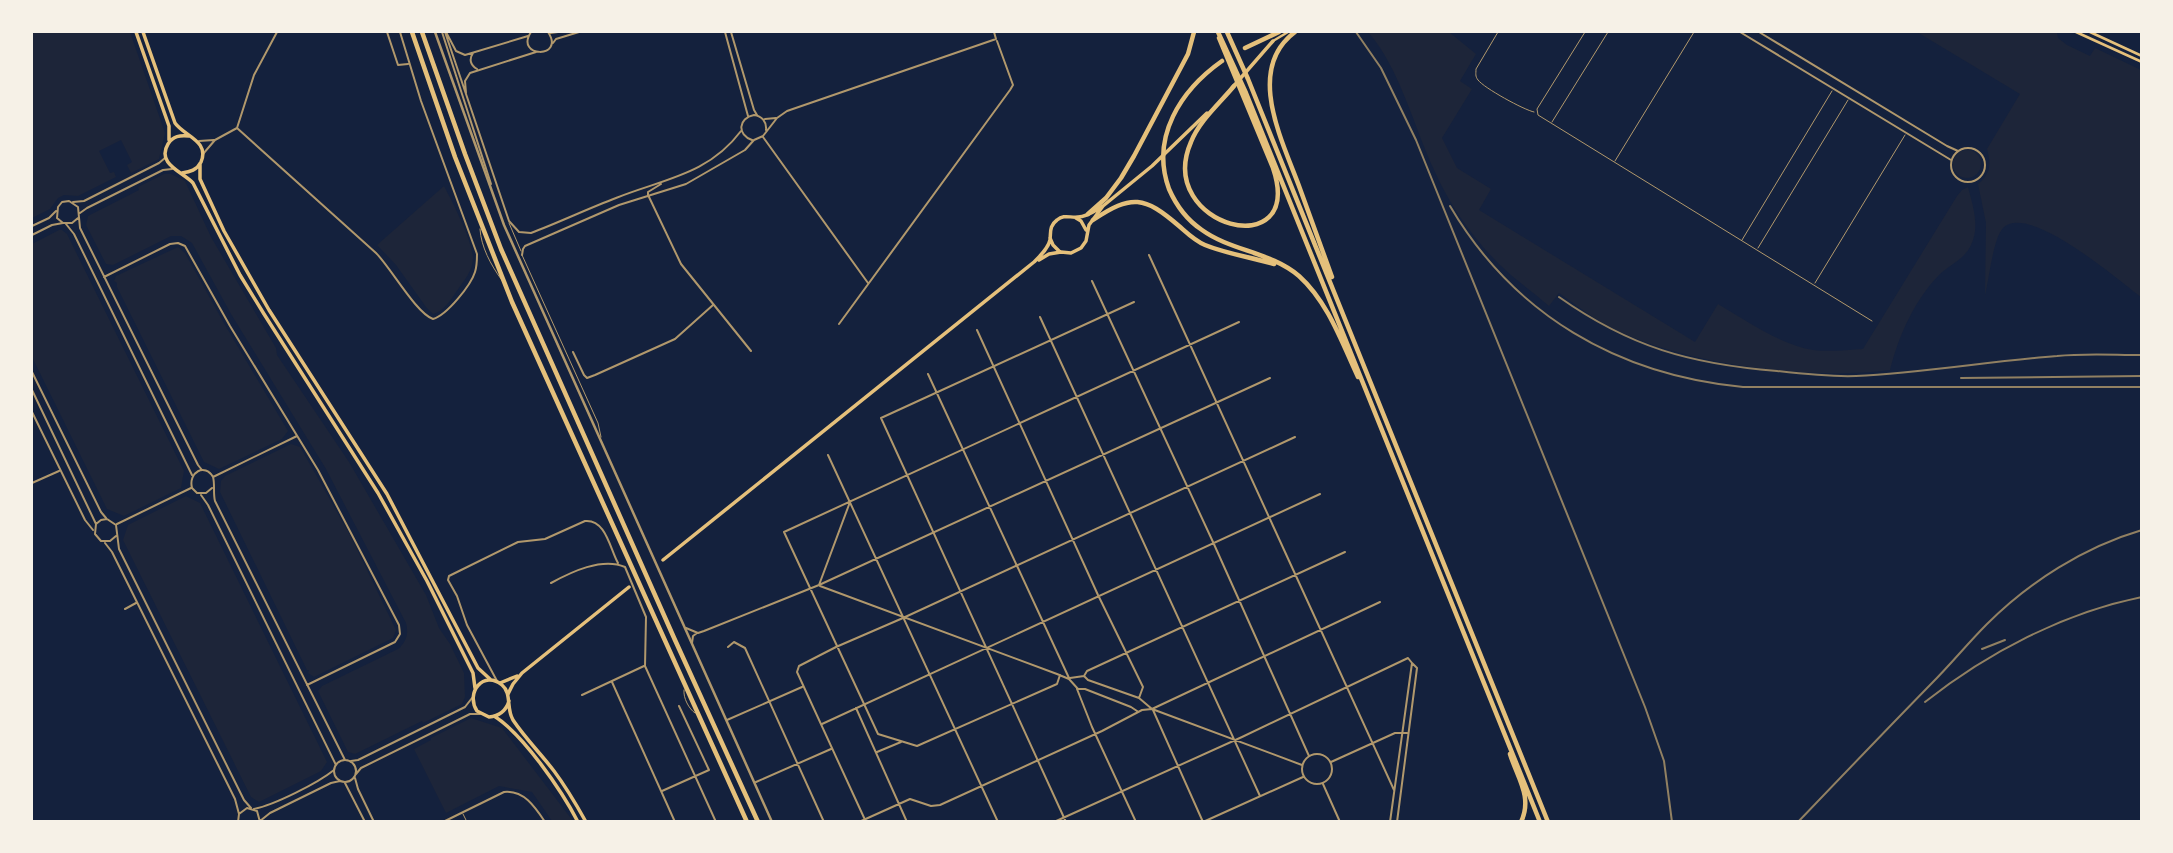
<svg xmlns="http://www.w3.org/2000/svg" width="2173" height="853" font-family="Rubik,sans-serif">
  <rect width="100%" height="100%" fill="#14213d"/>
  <path fill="#1d2539" d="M32,32h98l35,101 -6,26 -28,14 -4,-8 5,-3 -11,-22 -22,11 11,22 4,-1 2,5 -38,19 -14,-1 -6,3 -8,11 -18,9z
    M1368,32h81l27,22 -16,27 12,8 -30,49 15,30 34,21 -12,21 216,132 23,-38c29,17 61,40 95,46 15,2 34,0 50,-1l94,-153 5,-6 6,-3c5,19 12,40 3,58 -6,14 -22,20 -32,30 -25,26 -40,60 -49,95 -81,11 -209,-6 -282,-44 -17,-9 -33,-22 -49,-33l-10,13c-16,-14 -35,-27 -50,-42 -26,-26 -49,-58 -64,-92 -21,-44 -35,-104 -67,-140z
    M1917,32h129l11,1 1,5 9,7 23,11 5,-8 46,22v227c-22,-16 -112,-95 -138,-69 -10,11 -14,52 -18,67l1,-72 -8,-39c13,-11 13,-20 9,-35l33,-55z
    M1953 164a14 14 0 1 1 28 0a14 14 0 1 1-28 0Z
    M164,174h7l14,7 26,56 65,111 1,7 72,107 77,133 13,33 11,16 14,29 1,24 -3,7 -39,19 -1,-2 -67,33 -7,-2 -30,-61 4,-5 76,-37c8,-7 11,-15 8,-26l-80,-154 -95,-155 -39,-71 -11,-7h-10l-58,29 -7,-1 -20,-39 2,-9 51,-26 -1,-3z
    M444,186c9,17 28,54 29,72 0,13 -10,24 -17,34 -5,8 -13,20 -23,22l-7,-7 -30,-42 -19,-20z
    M59,230h3l5,4 117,237 -3,17 -57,28 -17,-7 -75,-152v-113z
    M178,247l7,6 40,72 63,106 -6,8 -63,30 -15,-7 -87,-175v-4l-3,-2 2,-5z
    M291,444l9,3 19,33 32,57 45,93 -3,8 -79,39 -6,-4 1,-3h-2l-87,-178 1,-11 4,-5z
    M186,496l14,7 127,259 -6,9 -62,31 -8,-5 -128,-257 5,-15z
    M471,718l31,10 71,93h-21l-20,-29 -33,-6 -53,27 -32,-64 17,-9v-2z"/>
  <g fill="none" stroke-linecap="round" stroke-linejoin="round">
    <path stroke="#b1986c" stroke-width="1" d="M1498,32l-22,37c0,5 -1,7 2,11 6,8 46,30 56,32
      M1585,32l-48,77 1,6 334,206
      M1552,122l56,-90
      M1615,161l79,-129
      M509,223l12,28
      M480,229c1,18 11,36 21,50
      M1742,240l90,-149
      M1758,248l90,-148
      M522,255l76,168 3,14
      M1815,283l90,-148
      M684,690c-1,8 5,19 11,23
      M463,814l4,8"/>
    <path stroke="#b1986c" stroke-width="2" d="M387,32l11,33 10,-1
      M442,32l49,152
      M445,32l64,189 10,11 12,1c29,-11 56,-24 85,-35 47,-19 92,-23 125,-67
      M446,32l10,19 9,4 63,-19
      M531,32c-17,26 35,27 17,0
      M725,32l23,84
      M731,32l23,78 3,5
      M1740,32l211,128
      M1759,32l188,114 11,5
      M550,33l8,-1
      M553,43l3,-4 23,-7
      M473,53c-4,6 -3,12 4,16
      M466,93l-1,-12 5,-8 66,-21
      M765,119l11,-1
      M237,128l139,125c15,15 40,60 57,66 14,-4 38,-34 42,-47 2,-6 2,-12 2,-18l-56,-153 -21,-69
      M763,137l105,146
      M752,140c-15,-5 -14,-22 2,-25 8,1 13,7 12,15
      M199,141l15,-1
      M1951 165a17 17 0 1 1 34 0a17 17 0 1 1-34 0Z
      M203,154l12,-14 22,-12 17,-53 23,-43
      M648,195v-3l13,-8
      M649,197l32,67 70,87
      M73,202l11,-1 75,-38 6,-5
      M80,213l7,-5 76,-38 9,-1
      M78,218l-6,5h-9l-6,-5 1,-11 4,-5 7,-1 9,6 2,21 118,237 4,5
      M66,224l8,10 118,241
      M32,226l17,-8 7,-7
      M32,235l20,-10 11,-2
      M522,255l1,-6 2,-3 94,-41 67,-21 59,-34 9,-10 9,-4 14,-18 10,-7 209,-72 -2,-7
      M1149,255l245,535
      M104,277l66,-33 8,-1 7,3 45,80 88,144 81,155 1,9 -5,8 -88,43
      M1092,281l121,261 96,214
      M1040,317l220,479
      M839,324l171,-234 3,-5 -16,-44
      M977,330l121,265 45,92 -4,11
      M573,352l11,23 3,3 8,-3 80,-36 38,-34
      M32,372l69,140 5,6
      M928,374l141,304
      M32,390l64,134
      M32,412l53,108 8,10
      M828,455l170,367
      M213,477l84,-41
      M32,483l27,-12
      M212,488l-6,5h-9l-5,-5c-4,-16 13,-25 21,-11 2,6 0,17 2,24l130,259
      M201,495l7,10 128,260
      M117,524l74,-36
      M116,536l-6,5h-9l-6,-7 1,-10 5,-4 6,-1 9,6 3,24 125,251 7,8
      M105,543l7,9 123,247 4,15
      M551,583c20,-11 51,-26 74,-16l21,50 -1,49 71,156
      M819,585l31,-83
      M820,586l237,88 12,5 9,10h7l46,18 6,4
      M125,609l11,-6
      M686,628l12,5 6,-2 115,-46 451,-207
      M692,643l1,-7 4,-3
      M728,647l6,-5 11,6 79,174
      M1060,675l-3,9 -140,62 -39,-12 -94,-202 455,-210
      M1084,676l3,-5 258,-119
      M1070,678l14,-2 4,4 51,18 13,11 150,56
      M497,681l-30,-56 -10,-29 -9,-16 1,-4 69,-34 27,-3 40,-18c21,-2 25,28 33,42
      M612,682l63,140
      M1077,689l15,38 44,95
      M582,695l62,-29
      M856,708l51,114
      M1153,710l50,112 100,-45
      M727,720l75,-33
      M822,724l498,-230
      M877,752l24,-10
      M1302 769a15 15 0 1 1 30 0a15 15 0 1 1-30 0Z
      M334 771a11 11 0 1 1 22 0a11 11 0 1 1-22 0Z
      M351,761l7,-1 107,-53 7,-9
      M1331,762l64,-29h12
      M356,774l5,-6 103,-51 6,-3h10
      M355,778l3,11 16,33
      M756,782l75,-33
      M345,783l20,39
      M1323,784l17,38
      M662,791l47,-21 -30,-64
      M254,809c20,-4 64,-26 80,-39
      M260,821l10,-8 61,-30 9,-2
      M238,822l1,-8 8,-6 10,3 3,11
      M443,822l61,-30c20,-2 31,15 41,30
      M859,822l51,-23 21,7 9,-1 162,-74 40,-21 10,-1 228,-107
      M866,822l-69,-150 2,-6 37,-19 67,-29 392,-181
      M1054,822l188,-85 166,-79 4,5 -22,159
      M1066,822l-185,-404 253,-116
      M1397,822l20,-154 -5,-5"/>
    <path stroke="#b1986c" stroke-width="2.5" d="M435,32l69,193 268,597"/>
    <path stroke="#e5c07b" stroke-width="2.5" d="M2076,32l66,30
      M2090,32l52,24
      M1273,41l15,-9"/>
    <path stroke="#e5c07b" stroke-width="3.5" d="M136,32l33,94v14
      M143,32l32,91c9,13 35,18 26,39 -4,8 -11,10 -19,11
      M189,136c-9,-1 -16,0 -21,8 -12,20 15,28 25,39l47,92 24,39 114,179 49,88 46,92 2,15
      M200,164v15l24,52 45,79 118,184 91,174 13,12
      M509,701c-3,10 -9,15 -20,16l-12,-6c-12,-19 7,-41 25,-26 10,8 4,24 11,35 12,18 28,34 41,51 12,16 22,33 32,51
      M494,716c29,18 68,75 84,106"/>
    <path stroke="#e5c07b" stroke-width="3.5" d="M1232,88l41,-47
      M1076,218l5,3 5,9
      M1050,238l3,7 6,6
      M1039,260l10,-6 12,-2 10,1 10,-5 5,-7 3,-16 14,-19 49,-40 55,-53
      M663,560l371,-298c6,-6 14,-13 16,-22 1,-8 -1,-14 7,-20 7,-6 13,-2 21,-3 9,0 18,-7 25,-11
      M500,683l17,-7
      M508,694l5,-10 9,-11 107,-86"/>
    <path stroke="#e5c07b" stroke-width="4.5" d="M412,32l43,125 57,145 235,520
      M422,32l43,122 36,95 174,391 83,182
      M1218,32l28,61 294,729
      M1227,32l21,47 300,743
      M1295,32c-50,37 -13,108 4,154 11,30 22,60 33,91
      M1219,38l54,130c33,98 -119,59 -82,-26 8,-21 29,-39 43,-56
      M1245,48l34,-16
      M1222,61c-41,29 -72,76 -53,128 7,16 18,31 33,41 29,21 69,22 97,46 29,26 43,67 59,101
      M1088,214l18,-16 15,-20 13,-22 54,-102 6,-22
      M1093,220c39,-26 51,-24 86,6 8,7 16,15 26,19 22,9 46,12 69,19
      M1510,754c7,23 23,43 11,68"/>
    <path stroke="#918062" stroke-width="2" d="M1356,32l25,36 35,72 229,567 19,54 8,61
      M1450,206c64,109 168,169 293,181h399
      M1559,297c71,50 131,67 218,74 26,3 52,6 79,5 67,-3 134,-15 201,-20 28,-3 56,-1 85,-1
      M1961,378l181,-2
      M1982,649l23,-9
      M1925,702c62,-49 138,-89 217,-105
      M1798,822c45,-47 89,-93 134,-139 19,-19 36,-40 55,-59 42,-42 97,-77 155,-94"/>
  </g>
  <rect width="2173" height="853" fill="none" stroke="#f6f1e7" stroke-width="66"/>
</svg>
